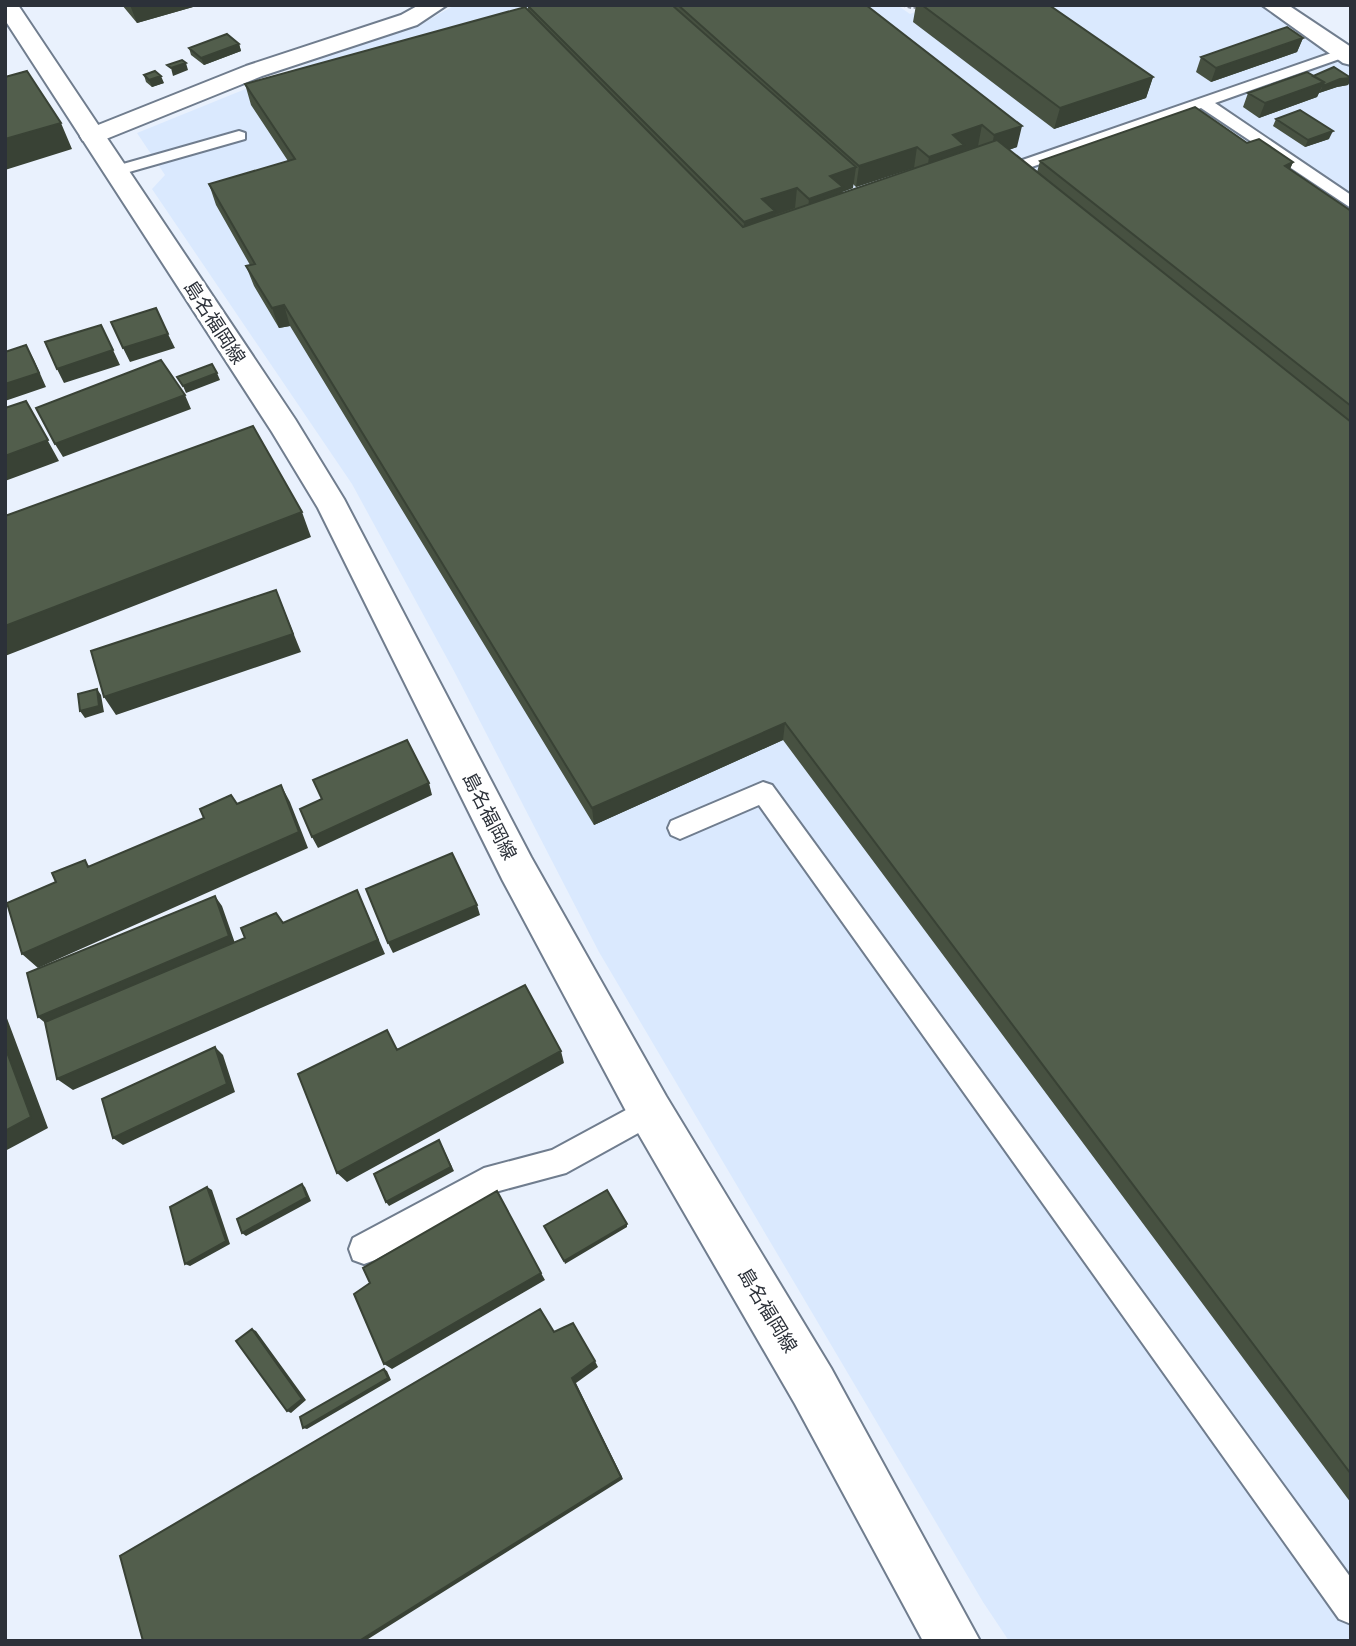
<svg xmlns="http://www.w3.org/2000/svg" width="1356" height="1646" font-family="'PT Sans Narrow','Noto Sans JP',sans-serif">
  <rect width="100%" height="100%" fill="#e9f1fd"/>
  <path fill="#dae9fe" d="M455,5h442l13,9 24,-9h331l86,61v1575h-342l-26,-39 -384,-650 -145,-281 -102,-187 -200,-295 13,-14 -28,-42 175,-71 106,-36z"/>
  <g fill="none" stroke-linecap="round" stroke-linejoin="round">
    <defs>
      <path id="lane" d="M1343,49l5,1v6l-133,47 136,92v13l-150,-100 -181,63 -6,2 -8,-5 2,-3z
        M239,131l6,2v6l-130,37 -8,-5 2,-3z
        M763,782l9,3 579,793v46l-12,-5 -580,-814 -79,34 -9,-4 -3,-7 3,-7z
        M650,1097l10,4 4,10 -4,10 -94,52 -67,18 -124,69 -11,4 -11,-4 -4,-11 4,-11 131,-70 68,-18z"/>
      <path id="street" d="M419,5h28l-30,20 -155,51 -161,65h-18l-3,-5 3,-5 163,-65 155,-51z
        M1262,5h26l63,42v18l-8,-2z"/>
      <path id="secondary" d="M5,5h13l277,414 49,80 187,358 135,239 165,272 149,273h-57l-128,-237 -161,-278 -131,-245 -185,-373 -46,-76 -267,-412z"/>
    </defs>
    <use href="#lane" stroke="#707d8e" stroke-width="4"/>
    <use href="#street" stroke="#707d8e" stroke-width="4"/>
    <use href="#secondary" stroke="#707d8e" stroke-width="4"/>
    <path stroke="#8a909a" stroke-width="2.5" stroke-dasharray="3.5 2.5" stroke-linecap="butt" d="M902,5l10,3 14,-3"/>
    <use href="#lane" fill="#fff" fill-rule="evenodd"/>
    <use href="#street" fill="#fff" fill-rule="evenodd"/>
    <use href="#secondary" fill="#fff" fill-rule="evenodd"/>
  </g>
  <path fill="#475141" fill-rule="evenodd" d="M122,5h78l-63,18z
    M531,5h335l151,142 -8,3 28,22 3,-11 207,-18 46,19 -3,7 61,42v1292l-568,-763 -189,85 -304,-499 -11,2 -25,-42 -8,-20 4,-1 -34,-60 -7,-21 79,-23 -37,-56 -6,-21 283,-74v-4zM914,168h1l-73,25v-1l11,-4v-4l3,3z
    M916,5h133l104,72 -7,21 -92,31 -141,-107z
    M1303,38l-6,14 -86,30 -15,-10 5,-15z
    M239,44l2,7 -37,14 -13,-10 -2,-7z
    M144,75l20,8 -12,4 -6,-5z
    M1313,76l38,2v2l-3,5 -11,2 -18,6 -2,4 -58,21 -16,-11 5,-14z
    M1276,119l53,20 -24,8 -32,-21z"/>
  <path fill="#394235" d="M130,5h70l-63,18z
    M1303,38l-6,14 -86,30 5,-14z
    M239,44l2,7 -37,14 -3,-7z
    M186,63l2,7 -15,6 -2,-8z
    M161,76l3,7 -12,4 -3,-7z
    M1153,77l-7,21 -92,31 6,-21z
    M1351,78l-3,7 -11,2 -18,6 4,-7 17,-7z
    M1324,82l-7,15 -58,21 6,-15z
    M61,123l11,26 -67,21v-31z
    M982,125l-4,21 -15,5 -3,15 -34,12 3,-21 24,-22z
    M1022,126l-5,21 -27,9 4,-21z
    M1333,131l-4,8 -24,8 3,-7z
    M917,147l-3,21 -58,19 3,-21z
    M1293,162l-9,21 1,-17z
    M856,167l-3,21 -11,4 -2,16 -33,11 2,-20 21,-23z
    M797,188l-2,20 -20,7 -1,17 -31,11 1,-21 18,-23z
    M284,305l6,21 -11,2 -7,-20z
    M168,334l7,14 -45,14 -7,-14z
    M26,345l8,15 12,27 -41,14v-17z
    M113,350l7,15 -56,18 -7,-14z
    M217,373l3,7 -34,13 -3,-7z
    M185,395l6,14 -128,48 -8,-13z
    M26,401l33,60 -54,20v-25z
    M302,512l9,25 -306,119v-30z
    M276,590l25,62 -185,63 -12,-18z
    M97,689l4,6 3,17 -19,6 -5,-7z
    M785,723l-2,17 -189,85 -2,-17z
    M429,783l3,12 -114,53 -6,-11z
    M281,785l9,17 18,46 -270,120 -16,-14z
    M357,890l28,64 -312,136 -16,-11z
    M215,896l7,10 14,40 -187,80 -11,-9z
    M477,905l3,10 -87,38 -5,-10z
    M5,1013l43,115 -43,23z
    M215,1047l8,8 12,37 -112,53 -10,-7z
    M561,1051l3,12 -217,119 -10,-9z
    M441,1144l13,27 -65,35 -3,-4z
    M302,1184l3,3 6,14 -65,35 -4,-3z
    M207,1187l5,3 18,54 -40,22 -5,-2z
    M627,1224v3l-62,37 -1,-3z
    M541,1273l4,7 -153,89 -8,-5z
    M252,1329l4,2 50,69 -15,13 -4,-2z
    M595,1361l3,6 -22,16 47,96 -258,162h-6l213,-263z
    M384,1369l3,2 4,9 -84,49 -4,-1z"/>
  <path fill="#525e4c" stroke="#394235" stroke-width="2" d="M531,5h141l184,162 -26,9 13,11 -34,12 -12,-11 -35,11 13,12 -31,11 -216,-216z
    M678,5h188l156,121 -28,9 -12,-10 -29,10 11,10 -35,12 -12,-10 -58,19z
    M922,5h127l104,72 -93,31z
    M525,7l218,220 254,-87 354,282v1052l-566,-751 -193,85 -308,-503 -12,3 -26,-42 9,-2 -46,-80 86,-25 -50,-75z
    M1287,27l16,11 -87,30 -15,-11z
    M227,34l12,10 -38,14 -12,-10z
    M182,60l4,3 -15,5 -4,-3z
    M1334,67l17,11 -11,1 -17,7 1,-4 -11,-6z
    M27,71l34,52 -56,16v-62z
    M155,71l6,5 -12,4 -5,-5z
    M1307,72l17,10 -59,21 -17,-10z
    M1195,107l52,36 12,-4 34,23 -8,4 66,45v195l-311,-245z
    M1300,110l33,21 -25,9 -32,-21z
    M156,308l12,26 -45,14 -12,-26z
    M101,325l12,25 -56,19 -12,-27z
    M26,345l13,28 -34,11v-32z
    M161,360l24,35 -130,49 -19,-36z
    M212,364l5,9 -34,13 -6,-9z
    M26,401l22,39 -43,16v-48z
    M253,426l49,86 -297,114v-110z
    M276,590l17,44 -189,63 -13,-46z
    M97,689l2,17 -19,5 -2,-17z
    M407,740l22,43 -117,54 -12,-28 22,-10 -9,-19z
    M281,785l18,47 -277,122 -15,-51 49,-21 -4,-9 33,-13 3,7 116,-49 -4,-9 31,-14 6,9z
    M452,853l25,52 -89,38 -22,-54z
    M357,890l21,50 -321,139 -12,-57 200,-84 -4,-10 35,-15 7,10z
    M215,896l14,40 -191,81 -11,-44z
    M525,985l36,66 -224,122 -39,-99 89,-44 10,20z
    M5,1047l26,70 -26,14z
    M215,1047l12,37 -114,54 -11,-39z
    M439,1140l12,27 -65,35 -12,-28z
    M302,1184l5,13 -65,36 -5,-14z
    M207,1187l19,54 -41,23 -15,-57z
    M607,1190l20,34 -63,37 -20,-35z
    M497,1191l44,82 -157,91 -30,-70 16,-11 -7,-15z
    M540,1309l14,23 19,-9 22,38 -23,17 49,99 -262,164h-216l-23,-85z
    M252,1329l50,70 -15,12 -51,-70z
    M384,1369l4,9 -85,50 -3,-11z"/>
  <g text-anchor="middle" stroke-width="7" stroke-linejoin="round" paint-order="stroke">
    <g font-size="19" fill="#2c3139" stroke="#fff">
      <text transform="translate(215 322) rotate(57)" y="7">島名福岡線</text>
      <text transform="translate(490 816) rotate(63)" y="7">島名福岡線</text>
      <text transform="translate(768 1310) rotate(59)" y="7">島名福岡線</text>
    </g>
  </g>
  <rect width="1356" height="1646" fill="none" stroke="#2c3139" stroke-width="14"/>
</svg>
